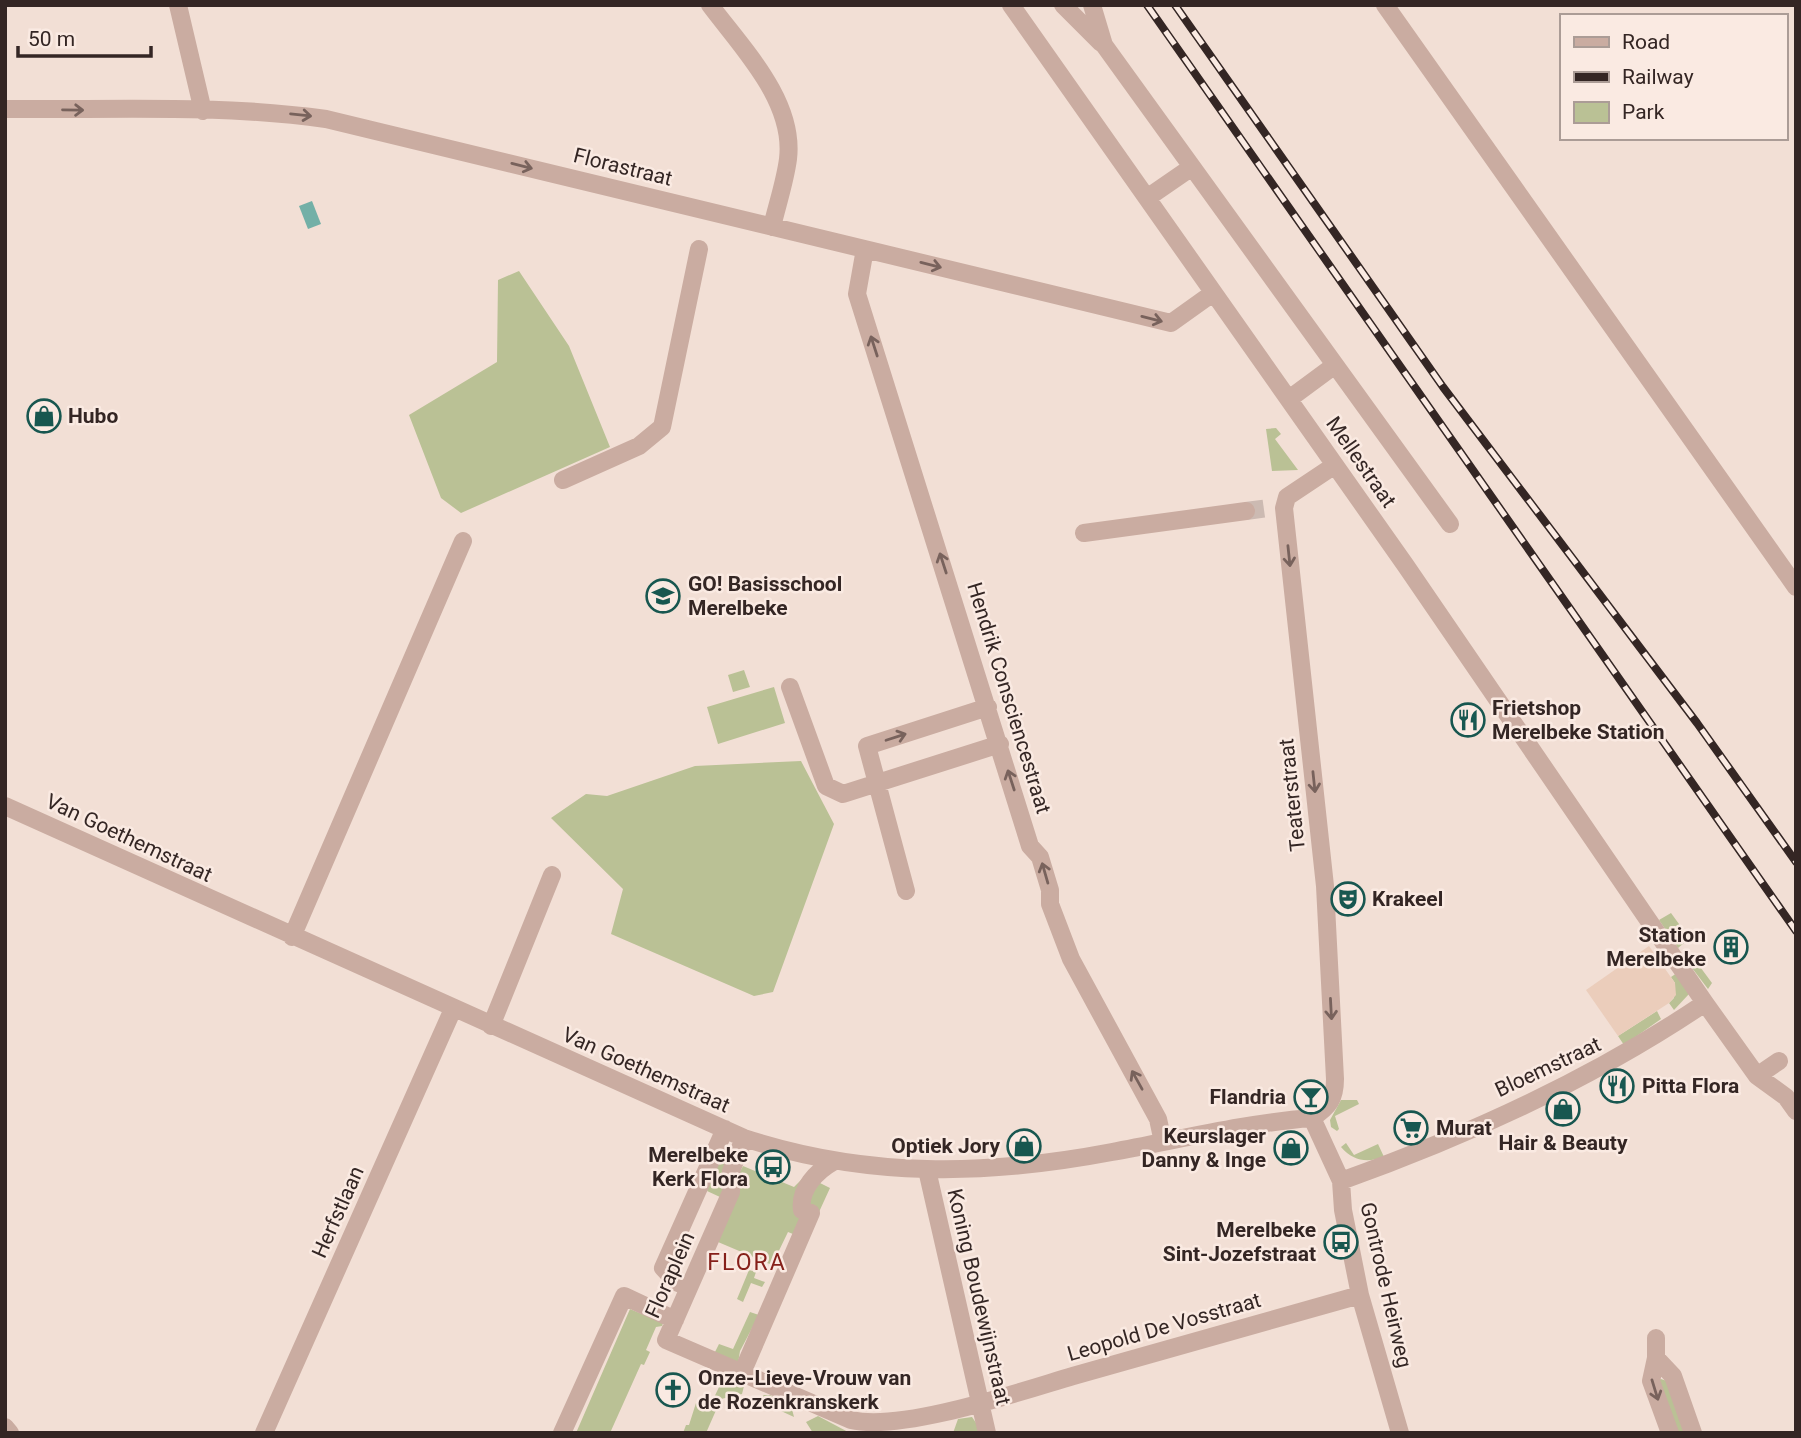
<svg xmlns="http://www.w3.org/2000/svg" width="1801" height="1438" font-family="Roboto,sans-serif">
  <rect width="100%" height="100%" fill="#f2dfd5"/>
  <path fill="#bac195" d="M519,271l50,75 41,101 -149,66 -20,-15 -32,-83 88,-53 1,-82z
    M1276,428l5,6 -6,5 23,31 -26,1 -6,-42z
    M744,670l6,17 -17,5 -5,-17z
    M774,687l11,36 -67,21 -11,-37z
    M801,761l33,63 -61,168 -19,4 -143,-62 12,-45 -72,-71 35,-24 21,2 88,-30z
    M1671,913l8,11 5,19 -6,5 -19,-28z
    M1695,960l17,23 -4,6 -19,-25z
    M1677,973l12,21 -15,16 -5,-7 5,-5 1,-15 -4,-6z
    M1657,1011l4,8 -37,26 -6,-9z
    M1341,1100h16l2,4 -24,12 4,13 -2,2 -6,-4 -1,-7z
    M1346,1143l8,12 24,-11 6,13c-17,6 -31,4 -43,-10z
    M721,1152l5,1 2,5 -9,21 4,11 -3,7 -13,-6z
    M743,1166l51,21 8,-8 5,36 -9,21 -10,-4 -16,33 -54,-23 22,-51 -4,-12z
    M818,1182l12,6 -11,24 -12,-5z
    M749,1270l7,2 -2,6 11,4 -3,5 -11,-4 -8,19 -6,-3z
    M630,1309l33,14 -1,3 -6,1 -10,23 4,2 -6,13 -3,-1 -31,69h-34z
    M750,1312l9,3 -19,36 -2,12 -23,-11 4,-8 14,5z
    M1661,1379l6,2 19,52h-11l-16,-53z
    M730,1380l14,6 -2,8 -21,5 -15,34h-23l3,-8h3l7,-22 13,5 11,-23 7,2z
    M764,1395h6l21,10 3,12 -37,-17z
    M818,1416l32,17h-37l-7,-11z
    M972,1417l11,16h-30l5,-14z"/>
  <path fill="#ebcdbb" d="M1649,946l26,37 1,12 -7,8 -51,33 -32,-46z"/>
  <path fill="#73b0a7" d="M312,201l9,23 -13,5 -9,-23z"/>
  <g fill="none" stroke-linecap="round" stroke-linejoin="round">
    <path stroke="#ccbab2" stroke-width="18" stroke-dasharray="18 9" stroke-linecap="butt" d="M1246,511l22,-3"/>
    <path stroke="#caaca1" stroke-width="18" d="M178,5l25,106
      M710,5c32,43 85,96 78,154 -3,23 -11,46 -16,68
      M1011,5l395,561 299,437 52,73 29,21 10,14
      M1063,5l38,38
      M1092,5l12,40 346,479
      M1385,5l411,582
      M5,109c106,1 216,-5 321,10l845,204 42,-30
      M1147,198l45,-31
      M865,249l-8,45 173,552 10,11 10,33v14l21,55 87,160 5,23
      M1289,399l46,-34
      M563,480l76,-34 23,-19 37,-178
      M1084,533l162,-22
      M790,687l36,99 17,8 157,-50
      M5,806l739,332c123,40 242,38 368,14 66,-12 133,-29 200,-34
      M906,891l-39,-145 121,-39
      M292,937l171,-396
      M491,1026l61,-151
      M1757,1076l22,-15
      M1312,1118c17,-11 23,-19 23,-39l-10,-193 -41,-378 3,-11 48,-32
      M1312,1118l29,63 2,29 17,85 40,138
      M744,1138l-13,33v21l-65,148 185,80c51,12 168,-28 222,-44 96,-27 191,-54 287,-81
      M927,1170l60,263
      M1341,1181c126,-45 253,-103 364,-178
      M689,1287l-13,-5 -13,-14 62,-139
      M1656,1358v-20
      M742,1373l69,-160 -9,-3c-3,-21 15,-39 31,-48
      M5,1427l5,6
      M264,1433l189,-424
      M562,1433l62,-137 51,24
      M1670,1433l-19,-52 5,-23 17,18 20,57"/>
    <defs>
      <path id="rail" d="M1147,5l649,926
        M1175,5l268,382 254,336 99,139"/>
    </defs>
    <use href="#rail" stroke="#342624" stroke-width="8"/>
    <use href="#rail" stroke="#faeae2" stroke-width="5" stroke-dasharray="16" stroke-linecap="butt"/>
  </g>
  <defs><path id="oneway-shaft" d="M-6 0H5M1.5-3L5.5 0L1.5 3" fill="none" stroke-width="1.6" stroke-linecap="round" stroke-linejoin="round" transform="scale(1.75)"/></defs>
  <g stroke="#78625c">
    <use href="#oneway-shaft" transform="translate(73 110) rotate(1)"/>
    <use href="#oneway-shaft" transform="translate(301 115) rotate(6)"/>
    <use href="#oneway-shaft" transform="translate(522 166) rotate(14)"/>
    <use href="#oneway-shaft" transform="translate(931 265) rotate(14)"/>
    <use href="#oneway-shaft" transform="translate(1152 319) rotate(14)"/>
    <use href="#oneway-shaft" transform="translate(874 346) rotate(-108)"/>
    <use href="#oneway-shaft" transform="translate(1289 556) rotate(84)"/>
    <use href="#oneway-shaft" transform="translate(943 563) rotate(-108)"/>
    <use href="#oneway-shaft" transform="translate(896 737) rotate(-18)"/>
    <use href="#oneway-shaft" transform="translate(1011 780) rotate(-108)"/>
    <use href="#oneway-shaft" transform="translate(1314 782) rotate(84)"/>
    <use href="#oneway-shaft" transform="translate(1045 873) rotate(-106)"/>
    <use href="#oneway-shaft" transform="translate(1331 1009) rotate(87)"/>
    <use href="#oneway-shaft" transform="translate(1137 1080) rotate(-119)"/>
    <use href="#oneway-shaft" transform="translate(1655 1390) rotate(73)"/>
  </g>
  <defs>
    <symbol id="shop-ring" viewBox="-11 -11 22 22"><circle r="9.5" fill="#faeae2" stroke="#185750" stroke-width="1.5"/><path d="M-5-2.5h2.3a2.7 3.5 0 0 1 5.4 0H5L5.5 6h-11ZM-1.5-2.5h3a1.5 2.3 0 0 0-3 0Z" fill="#185750"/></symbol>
    <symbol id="school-ring" viewBox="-11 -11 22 22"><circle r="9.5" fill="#faeae2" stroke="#185750" stroke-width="1.5"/><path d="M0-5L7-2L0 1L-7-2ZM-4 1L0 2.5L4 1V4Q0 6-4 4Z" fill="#185750"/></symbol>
    <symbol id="restaurant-ring" viewBox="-11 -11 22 22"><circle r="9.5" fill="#faeae2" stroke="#185750" stroke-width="1.5"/><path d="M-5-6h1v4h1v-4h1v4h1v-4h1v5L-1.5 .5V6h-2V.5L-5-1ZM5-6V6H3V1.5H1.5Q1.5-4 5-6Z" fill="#185750"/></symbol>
    <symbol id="theatre-ring" viewBox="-11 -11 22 22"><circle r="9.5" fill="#faeae2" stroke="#185750" stroke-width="1.5"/><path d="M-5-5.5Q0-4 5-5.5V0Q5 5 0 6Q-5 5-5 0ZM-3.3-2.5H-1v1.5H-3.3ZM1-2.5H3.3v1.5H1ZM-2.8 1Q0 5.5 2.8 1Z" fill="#185750"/></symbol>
    <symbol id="building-ring" viewBox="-11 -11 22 22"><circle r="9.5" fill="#faeae2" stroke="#185750" stroke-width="1.5"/><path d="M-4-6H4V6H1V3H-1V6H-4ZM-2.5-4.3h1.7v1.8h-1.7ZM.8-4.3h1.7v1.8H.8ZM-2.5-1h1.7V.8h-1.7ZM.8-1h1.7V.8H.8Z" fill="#185750"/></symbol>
    <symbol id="bar-ring" viewBox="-11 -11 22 22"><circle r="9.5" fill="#faeae2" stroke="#185750" stroke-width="1.5"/><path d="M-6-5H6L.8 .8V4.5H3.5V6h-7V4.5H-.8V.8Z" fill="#185750"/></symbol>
    <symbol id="supermarket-ring" viewBox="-11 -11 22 22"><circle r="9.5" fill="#faeae2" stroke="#185750" stroke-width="1.5"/><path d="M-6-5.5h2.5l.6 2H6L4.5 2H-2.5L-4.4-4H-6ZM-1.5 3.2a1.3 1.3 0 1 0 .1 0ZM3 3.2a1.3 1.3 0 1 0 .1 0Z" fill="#185750"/></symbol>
    <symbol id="bus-ring" viewBox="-11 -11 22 22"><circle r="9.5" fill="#faeae2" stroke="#185750" stroke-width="1.5"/><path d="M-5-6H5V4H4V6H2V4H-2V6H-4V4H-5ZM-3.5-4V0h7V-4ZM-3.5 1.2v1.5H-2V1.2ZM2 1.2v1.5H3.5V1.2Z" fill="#185750"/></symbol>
    <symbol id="church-ring" viewBox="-11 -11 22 22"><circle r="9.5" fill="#faeae2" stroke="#185750" stroke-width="1.5"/><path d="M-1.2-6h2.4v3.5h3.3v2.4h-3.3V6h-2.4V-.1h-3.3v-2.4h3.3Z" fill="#185750"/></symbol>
  </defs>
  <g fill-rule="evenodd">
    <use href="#shop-ring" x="25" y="397" width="38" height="38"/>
    <use href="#school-ring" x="644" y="577" width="38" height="38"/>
    <use href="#restaurant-ring" x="1449" y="701" width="38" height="38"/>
    <use href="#theatre-ring" x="1329" y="880" width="38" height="38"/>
    <use href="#building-ring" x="1712" y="928" width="38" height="38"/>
    <use href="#restaurant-ring" x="1598" y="1067" width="38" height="38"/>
    <use href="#bar-ring" x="1292" y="1078" width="38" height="38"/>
    <use href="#shop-ring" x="1544" y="1090" width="38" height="38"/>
    <use href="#supermarket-ring" x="1392" y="1109" width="38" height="38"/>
    <use href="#shop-ring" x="1005" y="1127" width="38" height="38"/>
    <use href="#shop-ring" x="1272" y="1129" width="38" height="38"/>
    <use href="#bus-ring" x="754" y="1148" width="38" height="38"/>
    <use href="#bus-ring" x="1322" y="1223" width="38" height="38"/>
    <use href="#church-ring" x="654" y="1371" width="38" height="38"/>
  </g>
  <g text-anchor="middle" stroke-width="5" stroke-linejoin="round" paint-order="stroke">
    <g font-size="21" fill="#342624" stroke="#faeae2">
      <text transform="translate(623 167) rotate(14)" y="7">Florastraat</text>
      <text transform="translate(1361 462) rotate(55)" y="7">Mellestraat</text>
      <text transform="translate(1009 698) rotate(73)" y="7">Hendrik Consciencestraat</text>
      <text transform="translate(1292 795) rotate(-96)" y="7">Teaterstraat</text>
      <text transform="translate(129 838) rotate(25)" y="7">Van Goethemstraat</text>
      <text transform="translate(1548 1067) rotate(-25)" y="7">Bloemstraat</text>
      <text transform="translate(646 1070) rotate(24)" y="7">Van Goethemstraat</text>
      <text transform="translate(338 1212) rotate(-66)" y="7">Herfstlaan</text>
      <text transform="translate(670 1275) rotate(-66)" y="7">Floraplein</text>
      <text transform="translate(1386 1285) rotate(77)" y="7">Gontrode Heirweg</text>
      <text transform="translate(979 1297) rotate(77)" y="7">Koning Boudewijnstraat</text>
      <text transform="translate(1164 1327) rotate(-16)" y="7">Leopold De Vosstraat</text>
    </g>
    <g font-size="21" font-weight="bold" fill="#342624" stroke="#faeae2" text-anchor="start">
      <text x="68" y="423">Hubo</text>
      <text x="688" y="591">GO! Basisschool<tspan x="688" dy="24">Merelbeke</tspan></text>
      <text x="1492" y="715">Frietshop<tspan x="1492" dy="24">Merelbeke Station</tspan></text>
      <text x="1372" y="906">Krakeel</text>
      <text x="1706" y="942" text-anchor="end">Station<tspan x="1706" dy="24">Merelbeke</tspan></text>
      <text x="1642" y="1093">Pitta Flora</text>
      <text x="1286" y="1104" text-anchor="end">Flandria</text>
      <text x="1436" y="1135">Murat</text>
      <text x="1266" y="1143" text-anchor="end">Keurslager<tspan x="1266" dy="24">Danny &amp; Inge</tspan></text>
      <text x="1563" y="1150" text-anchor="middle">Hair &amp; Beauty</text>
      <text x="1000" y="1153" text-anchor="end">Optiek Jory</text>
      <text x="748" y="1162" text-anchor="end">Merelbeke<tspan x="748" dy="24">Kerk Flora</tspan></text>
      <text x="1316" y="1237" text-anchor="end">Merelbeke<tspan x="1316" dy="24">Sint-Jozefstraat</tspan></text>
      <text x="698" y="1385">Onze-Lieve-Vrouw van<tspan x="698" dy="24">de Rozenkranskerk</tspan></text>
    </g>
    <g font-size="23" letter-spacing="2" fill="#86201a" stroke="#faeae2">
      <text x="747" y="1270">FLORA</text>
    </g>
  </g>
  <rect width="1801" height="1438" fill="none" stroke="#342624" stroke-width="14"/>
  <rect x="1560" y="14" width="228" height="126" fill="#faeae2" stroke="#ab9c96" stroke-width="2"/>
  <rect x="1574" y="37" width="35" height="10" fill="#caaca1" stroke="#ab9c96" stroke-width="2"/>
  <text x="1622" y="49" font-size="21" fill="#342624">Road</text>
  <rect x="1574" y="72" width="35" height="10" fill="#342624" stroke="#ab9c96" stroke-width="2"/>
  <text x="1622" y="84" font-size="21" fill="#342624">Railway</text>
  <rect x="1574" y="102" width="35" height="21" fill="#bac195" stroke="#ab9c96" stroke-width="2"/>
  <text x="1622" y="119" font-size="21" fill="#342624">Park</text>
  <path d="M18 46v10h133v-10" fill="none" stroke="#342624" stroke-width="3.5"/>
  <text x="28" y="46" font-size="21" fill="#342624" stroke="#faeae2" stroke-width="5" paint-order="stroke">50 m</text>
</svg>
